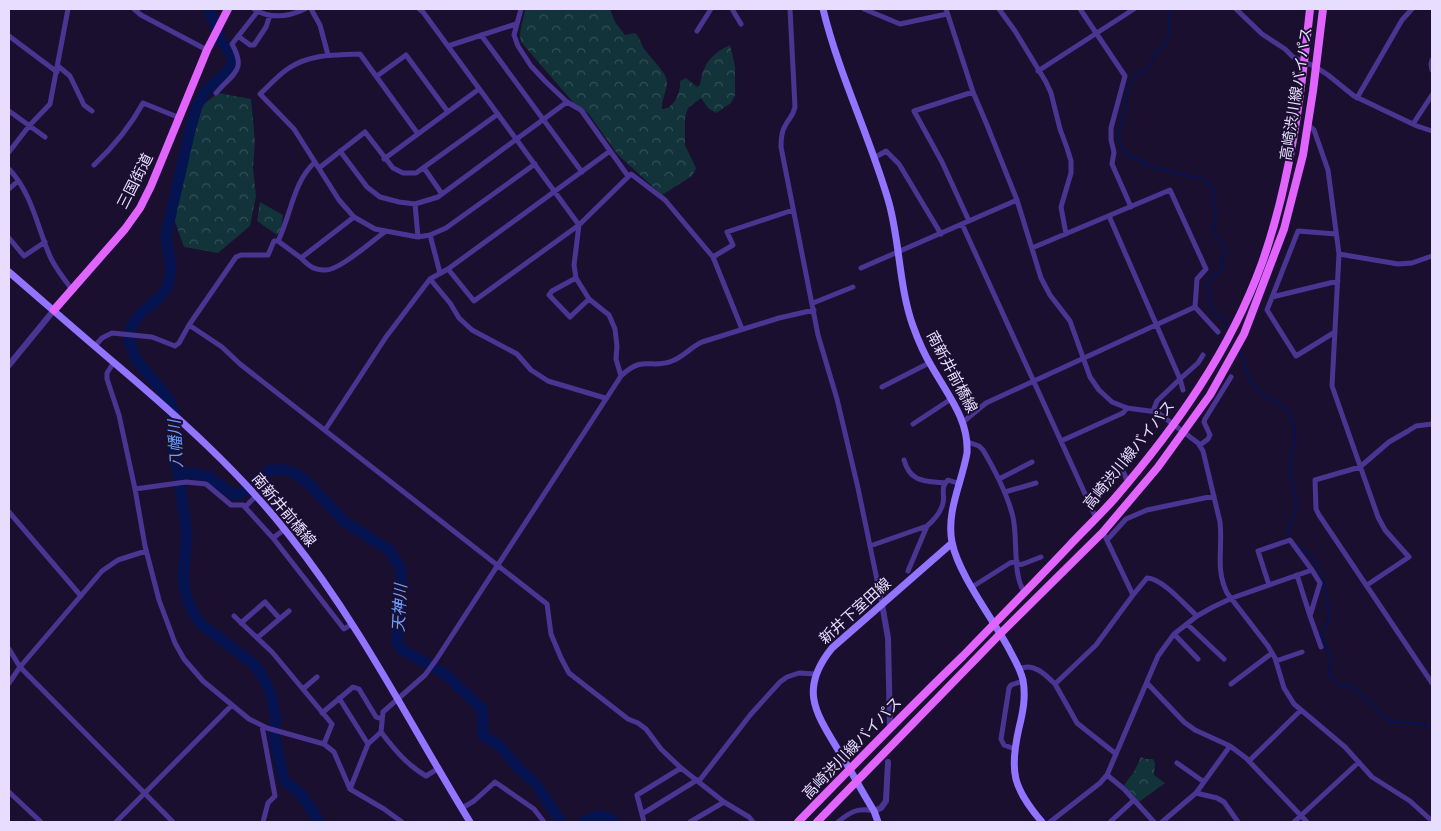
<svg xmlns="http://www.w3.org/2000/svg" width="1441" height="831" font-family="Cabin,'Noto Sans JP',sans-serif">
  <defs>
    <pattern id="forest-crowns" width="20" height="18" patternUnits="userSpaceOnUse" patternTransform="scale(1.25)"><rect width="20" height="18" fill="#113339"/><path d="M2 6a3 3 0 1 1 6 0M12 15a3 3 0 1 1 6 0" fill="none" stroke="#345057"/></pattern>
  </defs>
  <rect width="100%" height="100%" fill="#1a0f2f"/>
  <path fill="url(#forest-crowns)" d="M525,9h85l5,13 10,13 10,-2c5,5 5,8 8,14 5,9 24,25 24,35 0,10 -6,18 -5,27 12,0 19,-17 18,-28l6,-3 11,9 3,-2c3,-21 11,-31 30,-40l5,21v29l-4,8 -15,10 -8,-5 -7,-10 -13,10 -3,10v27l11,23 -4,8 -30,19 -44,-40 -30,-42 -11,-6 -56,-65c-3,-11 3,-22 4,-33z
    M218,93l33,6 4,43 -2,26 3,28 -6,30 -32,27 -34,-6 -10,-28 5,-33 10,-30 3,-43z
    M260,202l23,13 -2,15 -4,5 -20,-14z
    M1141,757l4,2h8l2,4 -1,12 11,8 -26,19 -15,-17 10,-13z"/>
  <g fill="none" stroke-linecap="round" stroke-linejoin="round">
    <path stroke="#051351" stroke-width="2" d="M1169,9v24l-4,12 -9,7 -6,14 -4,5 -10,4 -7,10 -5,27 -5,17v10l5,13 28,15 53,13 6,5 5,27 -2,21 10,14 -2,23 -10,6 -5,12 1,8 4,16 10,7 7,10
      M1239,348c5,13 7,29 16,39 17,21 36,9 40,46 1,11 -5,22 -5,33 0,14 8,28 6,41 -2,12 -13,20 -6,32
      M1295,544c7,5 16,11 21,18 6,11 13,45 13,57l-8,14v4l9,17 1,7 -2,10 2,8 6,4 18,5 31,31 5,2 34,3 7,3"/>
    <path stroke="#051351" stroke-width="11" d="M209,9l11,31 13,17 -2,11 -26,24 -8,14 -7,24 -24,105 5,34 -3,17 -8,11 -20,17 -9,14 -2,13 8,20 28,33 5,8 4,11 -1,37 5,21 8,57v16l-3,36 4,19 8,17 6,8 50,38 10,11 10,21 5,25 -3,12 9,42 4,9 16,13 17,27
      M178,471l29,5 27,19 9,-2
      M255,481l15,-11h14l11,3 13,10 37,39 44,28 12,19v20l-4,53 5,8 42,23 39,37 -1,22 2,4 16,10 19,23 17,15 25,38
      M583,822c11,-6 21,-9 31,0"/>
    <path stroke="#4a3692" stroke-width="5" d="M134,9l7,6 66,35
      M254,9c16,10 34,8 51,0
      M311,9l9,16 8,30
      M419,9l4,3 156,213 -5,40 2,13 13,21 20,16 6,14 2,17 -1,13 5,17
      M521,9l-7,26 4,11 13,20 14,15 22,21 14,8 47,66
      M732,9l9,15
      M790,9l5,98c-2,10 -6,11 -10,19 -4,6 -4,14 -4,21l37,188 19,64 21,89 24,116
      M864,9l36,15 47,-10
      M946,9l27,83 14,33 30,75 24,78 9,17 20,26 20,56 9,13 13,12 15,6 30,4 41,31 5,8 17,71c3,27 -5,46 7,71l41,53 7,12 9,30 10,16 51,43 27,30 38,24 22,20
      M999,9l16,22 31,51 5,11 9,36 7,19 4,13v12l-10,34 5,27
      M1080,9l45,67 -14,52v12l3,12 -2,12 19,43
      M1236,9l26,25 23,15 8,8 23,10 12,8 26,21 63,30 15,5
      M697,31l14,-22
      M481,35l101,137
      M9,36l48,36
      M238,36l12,9h4l12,-18 4,-12
      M448,46l68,-22
      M1432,60l-1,4 1,6
      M58,66l12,10 14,29 8,6
      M1038,71l96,-62
      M377,76l29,-21 42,57
      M216,93c17,-20 31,-22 16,-49l26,-33
      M1357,98l45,-78 10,-11
      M9,111l36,26
      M1413,124l19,-29
      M1308,125l6,5 14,40 11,84 -7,132 46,131 7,13 24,27 -42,28
      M418,134l-58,-80c-25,1 -50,0 -71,14 -11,7 -20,18 -29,26l34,35 45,71 15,17 21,12 43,8 12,-2 16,-7 89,-64
      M340,151l27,36 13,10 19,5 16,2 23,-7 129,-95
      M9,152l20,-26 21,-22 18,-95
      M874,158l12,-7 13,13 42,70
      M384,159l95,-70
      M94,165c20,-19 36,-38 49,-62l37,15
      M319,168l46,-36 28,36 10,5h13l82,-59
      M424,168l18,26
      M9,169c22,23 28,56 40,85 5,13 15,24 23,36
      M9,189l9,-8
      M415,204l3,33
      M1109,216l71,163 -23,22 -4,10
      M354,217l-53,41c7,7 12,12 23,12 14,2 49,-30 62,-39
      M969,221l-27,-59 -28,-51 59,-19
      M962,224l134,294
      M430,235l10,38
      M9,238l15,18 21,-14
      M278,241l23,17
      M1032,248l138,-58 36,79 -9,10 -2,28 23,25
      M1339,254l59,10 14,-1 20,-7
      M713,257l20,-12 -6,-13 66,-22
      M861,268l156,-68
      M448,269l26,32 105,-76 52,-51 34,26 48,57 29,72
      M576,278l-24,13 -3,4 21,22 19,-18
      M430,279l20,24 9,15 13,12 45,24 14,16 17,11 57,17
      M1272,297l66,-16
      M813,303l40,-16
      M189,325l33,22 18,17 307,240 4,30 10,24 8,15 59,46 10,4 8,6 15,20 20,19 43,34 25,15 4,5
      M1335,332l-39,24 -29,-46 31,-79 38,3
      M95,346l7,-8 10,-5 40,4 23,9 4,-3 10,-18 47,-68 5,-2h27l6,-14h4c13,-26 15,-59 37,-79
      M114,362l-7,11v6l12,36 16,74 10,57 14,54 16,43 9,16 19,22 46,38 18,9 57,16 10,8 16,37 34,20 18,13
      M882,387l47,-24
      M1183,390l-3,-11 18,-16 5,-8
      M963,422l23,-19 209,-96
      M913,424l38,-25
      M1432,424l-16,2 -8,5 -19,11 -29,25 -45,13 1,29 3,6 113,168
      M325,430l61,-93 44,-58 18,-10 162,-118
      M1061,441l62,-28 4,-5
      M968,442l11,4 4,4c13,22 24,43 30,67 5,22 -1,59 12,76
      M1200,445l8,-6 2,-4 -6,-13 1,-3 26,-42
      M904,460c6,22 20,21 41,23
      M1119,461l9,22
      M999,479l33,-17
      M135,489l51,-7 20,2 25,21h12l30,33 71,91 8,-5
      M1005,492l31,-9
      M245,507l11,-11
      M9,512l72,84
      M1103,532l30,63 -37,50 -41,39 22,39 39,31
      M273,538l12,-9
      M1107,540l19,-21 21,-9 67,-14
      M870,546l57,-20c7,-6 14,-14 16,-23 2,-9 -3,-16 5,-23l12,4
      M1017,565l6,-1 18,-7
      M908,571l19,-45
      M1297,575l13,41
      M1269,585l-11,-34 32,-11 22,30
      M972,587l38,-24 7,-2
      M1133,595l14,-17c15,0 39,28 50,38
      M234,616l38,36 60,72 -8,20
      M241,623l24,-21 15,17
      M1187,624l37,35
      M1174,634l24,25
      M257,638l32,-27
      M9,649l11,18 153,155
      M1276,661l26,-9
      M1020,669c13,-7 26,6 35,15
      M9,683l11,-16 82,-96 16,-11 28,-9
      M1147,683l37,39 11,8 35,16 16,12 61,64
      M1231,684l41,-31
      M303,689l14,-12
      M339,698l29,46
      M322,713l31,-26 6,2 17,28 6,2
      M262,726l13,70 -7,7 -5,19
      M381,732c13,17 26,33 45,44l13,-8
      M1015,749l-11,-4 -3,-6 8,-51 2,-3 12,-4
      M1249,761l52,-51
      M1177,763l27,19
      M1107,775l17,14 30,33
      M699,781l52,-67 29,-32 7,-5 12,-4 17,1
      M350,789l18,-45 13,-12 2,-20 42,-37 11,-15 185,-284c23,-22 29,-6 51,-15 11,-4 19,-14 30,-19l77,-24 35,-8
      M9,792l32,30
      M1196,793l34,-47
      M462,808l12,-7 21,-19 39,27 10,13
      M642,814l55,-34
      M116,822l116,-117
      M644,822l-7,-27 44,-27
      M690,822l34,-20
      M838,822c12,-10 20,-15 36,-11
      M1050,822l50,-39 7,-8 51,-119 16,-22 23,-18 16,-9 19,-9 80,-28 8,13 -10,33 11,31
      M1110,822l24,-22
      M1162,822l34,-29 21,5 7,4 14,20
      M1294,822l65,-60"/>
    <path stroke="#4a3692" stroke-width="6" d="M9,365l45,-55
      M882,604l6,34 2,90
      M874,811l7,-3 5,-7 2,-39"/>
    <path stroke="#9174ff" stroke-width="7" d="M823,9c16,66 47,128 66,194 11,40 10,84 24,123 5,14 11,28 19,41 16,28 37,53 35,86 -5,29 -21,59 -15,89 6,32 41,77 57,107 5,10 11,19 14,31 3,17 0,32 -4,48 -10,44 -6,60 23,94
      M9,272c36,31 72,63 109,94 61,52 121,105 171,169 71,89 122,191 181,287
      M878,822l-4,-11c-12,-19 -22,-39 -34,-58 -24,-40 -42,-63 -8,-105l120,-105"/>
    <path stroke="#e164ff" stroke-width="8" d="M54,310l71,-81 15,-21 11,-22 56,-136 21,-41
      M798,822c55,-56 109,-112 165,-166 36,-37 72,-74 107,-111 15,-16 31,-31 45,-47 61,-71 115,-147 147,-235 29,-82 39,-169 48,-254
      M817,822l184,-189 102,-101 55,-65 52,-72 34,-61 40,-105 19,-74 10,-64 10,-82"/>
  </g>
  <g text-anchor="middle" stroke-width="4" stroke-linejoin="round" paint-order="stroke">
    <g font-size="15" fill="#e7ddff" stroke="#1a0f2f">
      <text transform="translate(1296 94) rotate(-81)" y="5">高崎渋川線バイパス</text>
      <text transform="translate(135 181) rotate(-63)" y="5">三国街道</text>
      <text transform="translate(952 372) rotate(62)" y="5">南新井前橋線</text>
      <text transform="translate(1129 455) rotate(-51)" y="5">高崎渋川線バイパス</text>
      <text transform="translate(284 510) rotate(50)" y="5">南新井前橋線</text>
      <text transform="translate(855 611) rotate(-42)" y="5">新井下室田線</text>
      <text transform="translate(852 748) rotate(-46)" y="5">高崎渋川線バイパス</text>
    </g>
    <g font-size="16" font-style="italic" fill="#6b9fff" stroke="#1a0f2f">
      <text transform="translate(175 444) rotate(-93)" y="6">八幡川</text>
      <text transform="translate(399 608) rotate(-87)" y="6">天神川</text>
    </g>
  </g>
  <rect width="1441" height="831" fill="none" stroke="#e7ddff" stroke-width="20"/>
</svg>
